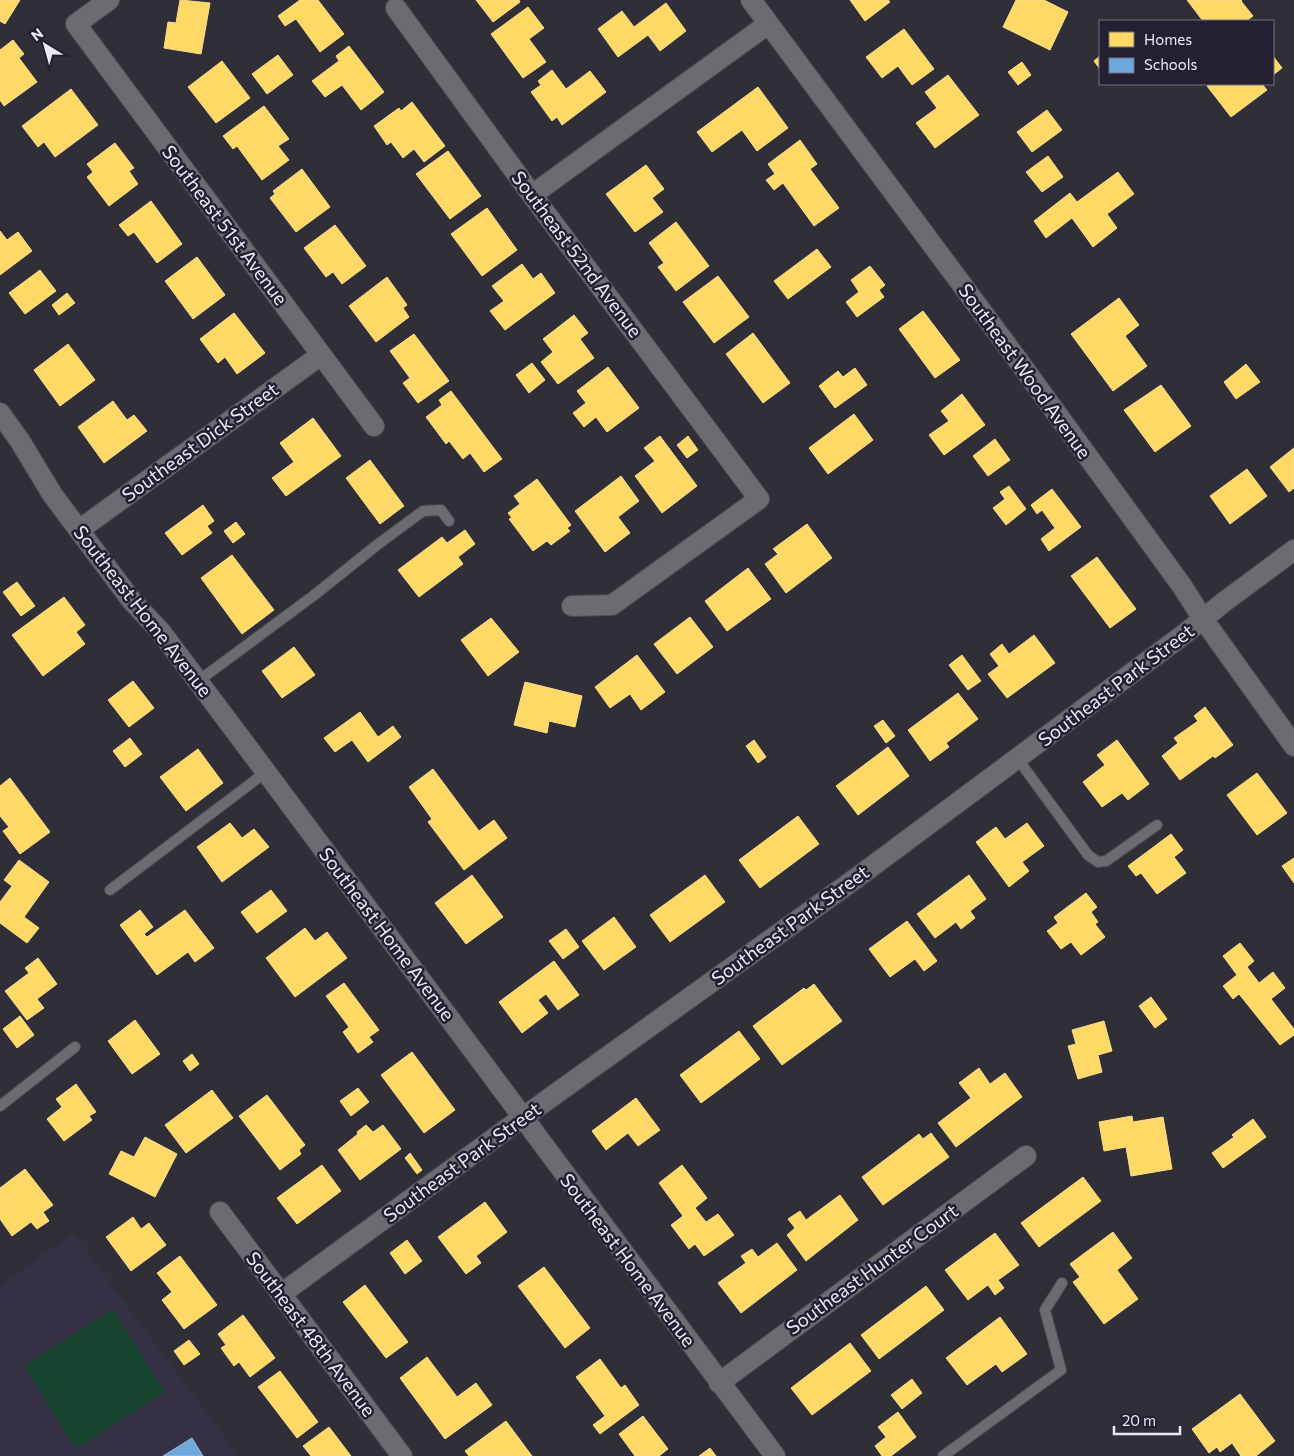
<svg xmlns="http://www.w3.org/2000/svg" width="1294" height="1456" font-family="Commissioner,sans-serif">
  <rect width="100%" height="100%" fill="#302e37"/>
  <path fill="#363045" d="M73,1233l166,223h-239v-170z"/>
  <path fill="#16432e" d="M113,1309l52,83 -89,57 -52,-83z"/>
  <path fill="#ffd966" stroke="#fade91" d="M0,0h20l-15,24 -5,-3z
    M180,0l30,3 -9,51 -37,-6 4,-26 8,1z
    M300,0h18l26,34 -24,18 -24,-33 -11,7 -7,-10z
    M476,0h43l1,2 -27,20z
    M850,0h38l2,2 -25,19z
    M1016,0h28l24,12 -18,38 -47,-23z
    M1187,0h55l-1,1 12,15 -7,5h-43z
    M666,3l20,28 -26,20 -12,-16 -30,22 -20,-28 24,-18 12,16z
    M528,7l16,21 -15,11 17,23 -23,16 -32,-44z
    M904,29l30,40 -22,16 -14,-19 -16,12 -16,-21z
    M13,40l11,14 -5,4 18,24 -33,24 -4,-6v-50z
    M349,46l35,46 -23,18 -19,-25 -17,12 -13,-16 27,-20 -3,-5z
    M278,55l15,20 -26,19 -15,-20z
    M1100,56v13l-6,-8z
    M1273,56l9,12 -9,7z
    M222,61l28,37 -34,25 -28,-36z
    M1022,62l9,13 -13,10 -10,-13z
    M552,70l14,19 24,-18 16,21 -44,33 -5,-8 -5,4 -21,-29 10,-7 -3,-4z
    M948,75l31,40 -44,33 -19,-25 21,-15 -12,-16z
    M1210,84h52l5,6 -36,27 -24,-31z
    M758,87l30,41 -31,23 -15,-21 -30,22 -15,-20z
    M71,89l27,36 -43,32 -11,-15 -6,5 -16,-21z
    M412,102l33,44 -21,16 -10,-13 -11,9 -12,-16 -4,3 -13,-19 25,-18 2,3z
    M264,106l25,33 -11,7 11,14 -27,20 -25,-34 -4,3 -10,-13z
    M1047,110l15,20 -30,22 -15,-20z
    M800,140l17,24 -7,5 29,39 -25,18 -31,-43 -9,7 -8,-10 9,-6 -7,-10z
    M115,143l19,25 -5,3 9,13 -29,22 -22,-29 6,-5 -6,-8z
    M448,151l33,45 -31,23 -34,-45z
    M1048,156l15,21 -21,15 -16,-20z
    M646,165l18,24 -12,9 11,14 -28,20 -29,-38z
    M302,169l28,38 -34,25 -26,-34 5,-4 -2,-3z
    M1118,172l16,22 -27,20 10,14 -24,19 -21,-29 -26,20 -12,-17 36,-28 7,9z
    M151,201l31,43 -25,19 -23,-31 -6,4 -9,-11z
    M487,208l30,42 -35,26 -31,-42z
    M676,222l33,44 -33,25 -18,-24 6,-4 -15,-20z
    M335,225l31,41 -24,18 -9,-12 -7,5 -22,-29z
    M0,231l7,9 11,-8 14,19 -32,24z
    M817,249l14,18 -43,32 -14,-18z
    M197,257l28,38 -32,24 -28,-38z
    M522,264l11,15 8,-6 14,20 -50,37 -15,-19 14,-10 -12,-15z
    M870,266l15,19 -6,5 5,7 -27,20 -11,-15 13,-10 -8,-12z
    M40,270l16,21 -31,23 -16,-21z
    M718,276l31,41 -35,26 -31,-41z
    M387,277l20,28 -4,3 6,9 -33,25 -27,-36z
    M67,293l8,10 -16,12 -7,-10z
    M1119,298l20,27 -14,11 22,30 -34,25 -42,-57z
    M923,311l37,49 -25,18 -36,-49z
    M234,313l31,40 -28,21 -12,-17 -7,6 -18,-24z
    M574,315l14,18 -8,6 14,19 -36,26 -17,-22 12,-10 -10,-13z
    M753,333l37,50 -27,20 -37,-49z
    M414,334l35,47 -31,22 -15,-20 7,-5 -20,-27z
    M68,344l27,36 -35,26 -26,-36z
    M532,363l13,17 -16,13 -13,-18z
    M1246,364l14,18 -24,17 -12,-17z
    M608,367l31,41 -32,24 -11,-15 -12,10 -11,-14 13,-10 -9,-12z
    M855,368l12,17 -32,23 -16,-22 19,-15 5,6z
    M1161,385l30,41 -36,26 -31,-42z
    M451,391l51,68 -18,13 -14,-19 -7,6 -14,-18 -3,3 -20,-27 16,-12 -3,-5z
    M962,394l23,31 -41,30 -15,-20 20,-14 -8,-10z
    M113,401l14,19 7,-5 13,16 -43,32 -26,-36z
    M854,414l19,26 -45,34 -19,-26z
    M313,418l28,38 -55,40 -14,-18 22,-16 -14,-19z
    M660,436l37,50 -35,27 -27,-37 20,-15 -11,-13z
    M688,436l10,14 -11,8 -10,-13z
    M995,439l15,21 -22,16 -15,-20z
    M1294,448v40l-5,4 -19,-25z
    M370,460l34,46 -24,18 -34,-46z
    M1247,469l20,27 -37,28 -20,-28z
    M621,476l18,25 -21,16 12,16 -25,19 -30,-41z
    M537,479l34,46 -4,3 3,3 -19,14 -4,-4 -14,10 -24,-32 3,-1 -4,-5 12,-9 -6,-8z
    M1009,486l17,23 -20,16 -13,-17 12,-9 -5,-7z
    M1052,489l29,38 -32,24 -8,-12 14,-11 -13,-18 -5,4 -6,-9z
    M203,505l11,16 -7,5 5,7 -30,22 -17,-22z
    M236,522l9,12 -12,9 -9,-12z
    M807,524l25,34 -46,35 -21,-29 13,-10 -5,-5z
    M465,530l10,14 -17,13 5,7 -44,33 -21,-27 44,-33 5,6z
    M232,555l42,55 -32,24 -41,-56z
    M1097,557l39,52 -26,19 -39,-52z
    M748,568l23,31 -44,32 -22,-30z
    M17,582l18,24 -14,10 -18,-24z
    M64,597l21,28 -9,7 9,12 -42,32 -31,-41z
    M690,617l23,30 -36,27 -23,-30z
    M491,618l28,34 -31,24 -27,-36z
    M1034,635l21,28 -48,35 -19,-24 11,-8 -9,-12 12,-10 7,10z
    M294,647l21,28 -33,23 -20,-27z
    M637,655l28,37 -24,18 -11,-16 -20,14 -15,-21z
    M962,655l19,26 -13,9 -19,-25z
    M133,681l21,27 -25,19 -21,-27z
    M525,682l57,14 -7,31 -26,-6 -2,12 -33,-8z
    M958,693l20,26 -32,24 3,4 -19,14 -22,-31z
    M1205,707l28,38 -18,13 -2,-2 -33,24 -18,-24 16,-13 -4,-5 24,-17 -4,-5z
    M360,712l18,25 15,-11 8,11 -33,25 -16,-22 -17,12 -11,-14z
    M883,720l12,16 -9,7 -12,-17z
    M130,738l12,16 -17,13 -12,-16z
    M754,740l12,17 -8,6 -12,-17z
    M1117,740l32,44 -21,16 -6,-7 -20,14 -19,-25 22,-17 -8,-10z
    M888,747l21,29 -51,39 -22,-29z
    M198,749l25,34 -37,28 -26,-34z
    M433,769l46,62 15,-11 13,18 -43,32 -36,-48 4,-3 -23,-32z
    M1257,773l30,40 -30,22 -30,-40z
    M10,778l40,54 -30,22 -17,-23 6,-4 -9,-11v-30z
    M798,816l21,28 -59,44 -21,-28z
    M230,823l12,15 12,-9 15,18 -47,35 -25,-35z
    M1027,823l17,23 -22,16 7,9 -20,16 -33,-45 20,-15 9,12z
    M1171,834l12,16 -9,7 12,16 -29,21 -16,-21 -5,3 -8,-10z
    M1294,858v25l-12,-17z
    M19,860l30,22 -25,35 15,11 -12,15 -27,-20v-21l12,-16 -8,-6z
    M472,875l31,42 -37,27 -31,-41z
    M705,875l20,27 -55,40 -20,-27z
    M969,875l17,24 -16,12 5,7 -14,11 -5,-7 -21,16 -18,-24z
    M271,890l16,21 -30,22 -16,-21z
    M1086,893l11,14 -6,5 7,10 -3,2 10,13 -24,18 -10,-13 -10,7 -14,-18 11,-8 -4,-6z
    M140,910l13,17 -9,7 3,3 38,-27 29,38 -19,14 -7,-10 -31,23 -37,-50z
    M614,917l22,30 -32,23 -22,-29z
    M907,921l30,40 -13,10 -9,-12 -25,18 -21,-28z
    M305,928l10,13 12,-9 20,26 -52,39 -29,-39z
    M566,929l13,18 -16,12 -14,-18z
    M1240,943l14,18 -7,6 12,16 14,-11 12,16 -14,11 23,30v6l-14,10 -41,-51 -6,5 -10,-13 14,-11 -14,-19z
    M38,958l19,26 -20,15 7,9 -17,12 -22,-29 24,-18 -4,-5z
    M554,961l25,34 -21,15 -12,-16 -8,6 10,13 -26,20 -23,-31z
    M344,983l35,47 -10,7 4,5 -15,11 -15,-21 6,-5 -23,-31z
    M814,984l28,37 -60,44 -29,-39 51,-38 2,2z
    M1151,997l16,22 -12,9 -16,-22z
    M20,1016l14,19 -17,13 -14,-19z
    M135,1020l25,34 -28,20 -24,-33z
    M1104,1021l8,30 -14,4 4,17 -24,7 -10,-33 8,-2 -4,-14z
    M739,1031l21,28 -59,44 -21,-28z
    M412,1052l43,58 -31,23 -43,-58z
    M192,1054l7,10 -9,7 -7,-10z
    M979,1068l11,16 15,-11 17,24 -66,50 -18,-24 33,-25 -12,-15z
    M76,1084l20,28 -7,4 3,4 -28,21 -17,-22 15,-12 -6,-8z
    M358,1088l11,14 -18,14 -11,-15z
    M212,1090l21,28 -47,35 -21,-28z
    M267,1095l38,50 -6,5 2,4 -21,16 -41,-54z
    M636,1098l24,32 -22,16 -10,-13 -22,17 -14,-19z
    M1132,1116l1,6 30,-5 9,52 -41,7 -5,-29 -22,4 -5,-29z
    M1253,1119l13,18 -43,31 -11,-15 22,-16 -2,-2z
    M366,1125l7,7 10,-7 18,24 -41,31 -22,-30 20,-16 -1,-2z
    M931,1133l18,24 -66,48 -21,-28 57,-43 4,5z
    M145,1137l32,17 -22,43 -46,-23 12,-23 13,6z
    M410,1153l12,17 -5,4 -12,-16z
    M322,1165l19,26 -44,33 -20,-26z
    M682,1165l25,33 -12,10 11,14 12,-8 16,21 -30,21 -9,-12 -6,5 -18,-24 12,-9 -24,-33z
    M25,1169l28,36 -10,7 6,9 -12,8 -6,-7 -19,14 -12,-17v-31z
    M1083,1177l18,24 -62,46 -18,-24z
    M840,1195l18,25 -52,41 -19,-26 8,-7 -7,-9 12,-8 6,9z
    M485,1202l22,30 -31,24 5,7 -15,11 -28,-37z
    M133,1217l8,12 8,-6 17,22 -35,26 -25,-34z
    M1113,1232l19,26 -15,12 21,29 -34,25 -31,-42 7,-5 -10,-13z
    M995,1233l24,32 -21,15 6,8 -9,7 -7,-10 -20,15 -23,-30z
    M407,1240l15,21 -17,13 -15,-21z
    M777,1243l20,27 -56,43 -23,-30 28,-20 -5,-7 11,-7 6,8z
    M180,1256l37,49 -33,24 -22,-29 10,-8 -15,-19z
    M544,1267l46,61 -25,20 -47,-62z
    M365,1285l43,57 -22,16 -43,-56z
    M926,1286l18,24 -65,49 -18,-24z
    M243,1315l32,43 -25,19 -11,-15 -5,4 -13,-18 5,-3 -8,-11z
    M1000,1317l27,37 -25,18 -6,-8 -29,21 -21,-27z
    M189,1340l11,14 -16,11 -10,-14z
    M850,1343l21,28 -59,44 -21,-27z
    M427,1357l30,40 19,-14 16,22 -47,34 -45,-61z
    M600,1359l21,29 4,-3 14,20 -39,29 -7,-9 12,-9 -29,-39z
    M280,1371l38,51 -21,16 -39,-51z
    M912,1379l10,14 -20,16 -11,-14z
    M1240,1394l35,47 -19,15h-15l-9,-13 -12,9 -3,-5 -8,6 -17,-24z
    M898,1412l18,25 -25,19h-9l-7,-10 11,-9 -8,-10z
    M643,1416l25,33 -9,7h-24l-16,-22z
    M506,1421l26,35h-63l-4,-5z
    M329,1427l22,29h-40l-8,-10z
    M710,1448l6,8h-17z"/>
  <path fill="#6fa8dc" stroke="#95bce4" d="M192,1438l11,18h-40z"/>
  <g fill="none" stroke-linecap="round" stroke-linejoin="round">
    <defs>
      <path id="lane" d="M197,682l116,-86 64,-51 46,-34 18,-1 8,11
        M1017,758l71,97 10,7 8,-1 51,-36
        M110,890l156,-118
        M0,1106l75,-59
        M943,1456l118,-86 -16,-60 17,-27"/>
      <path id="street" d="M109,0l-33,24 298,402
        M751,0l266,359 165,227 21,33 91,127
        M396,8l136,187 227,304 -147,106 -40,1
        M532,195l236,-171
        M0,413l20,28 32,53 80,107 29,31 105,140 509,684
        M79,530l242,-175
        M220,1212l182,244
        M281,1294l230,-168 344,-247 328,-244 41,-33 70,-52
        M719,1383l307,-227"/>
    </defs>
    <use href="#lane" stroke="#4b4952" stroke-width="12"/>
    <use href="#street" stroke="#4b4952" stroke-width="22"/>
    <use href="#lane" stroke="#6d6b72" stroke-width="10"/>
    <use href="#street" stroke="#6d6b72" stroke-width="20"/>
  </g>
  <g text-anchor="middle" stroke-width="5" stroke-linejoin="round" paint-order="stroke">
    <g font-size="19" fill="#edeaf5" stroke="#252031">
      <text transform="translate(225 225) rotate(53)" y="7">Southeast 51st Avenue</text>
      <text transform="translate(577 254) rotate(53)" y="7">Southeast 52nd Avenue</text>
      <text transform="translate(1025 371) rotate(54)" y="7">Southeast Wood Avenue</text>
      <text transform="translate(200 442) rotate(-36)" y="7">Southeast Dick Street</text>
      <text transform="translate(143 611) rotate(52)" y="7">Southeast Home Avenue</text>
      <text transform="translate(1116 685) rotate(-37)" y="7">Southeast Park Street</text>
      <text transform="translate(790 925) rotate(-36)" y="7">Southeast Park Street</text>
      <text transform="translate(387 934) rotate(53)" y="7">Southeast Home Avenue</text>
      <text transform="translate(462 1162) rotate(-36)" y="7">Southeast Park Street</text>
      <text transform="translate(628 1260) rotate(53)" y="7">Southeast Home Avenue</text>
      <text transform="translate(872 1269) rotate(-36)" y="7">Southeast Hunter Court</text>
      <text transform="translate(311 1334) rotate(53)" y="7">Southeast 48th Avenue</text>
    </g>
  </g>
  <rect x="1099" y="20" width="175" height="65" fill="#252031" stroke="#75717f"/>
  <rect x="1109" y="32" width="25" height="15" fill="#ffd966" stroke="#75717f"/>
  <text x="1144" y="45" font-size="15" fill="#edeaf5">Homes</text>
  <rect x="1109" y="58" width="25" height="15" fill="#6fa8dc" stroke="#75717f"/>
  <text x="1144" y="70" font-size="15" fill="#edeaf5">Schools</text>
  <g transform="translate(45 45) rotate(323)" stroke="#252031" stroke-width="4" paint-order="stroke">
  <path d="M0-4L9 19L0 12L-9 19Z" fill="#edeaf5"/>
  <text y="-8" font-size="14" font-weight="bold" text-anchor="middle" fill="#edeaf5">N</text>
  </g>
  <path d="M1114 1426v8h66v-8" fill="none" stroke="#edeaf5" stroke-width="2.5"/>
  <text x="1122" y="1426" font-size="15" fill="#edeaf5" stroke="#252031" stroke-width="4" paint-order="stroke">20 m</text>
</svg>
